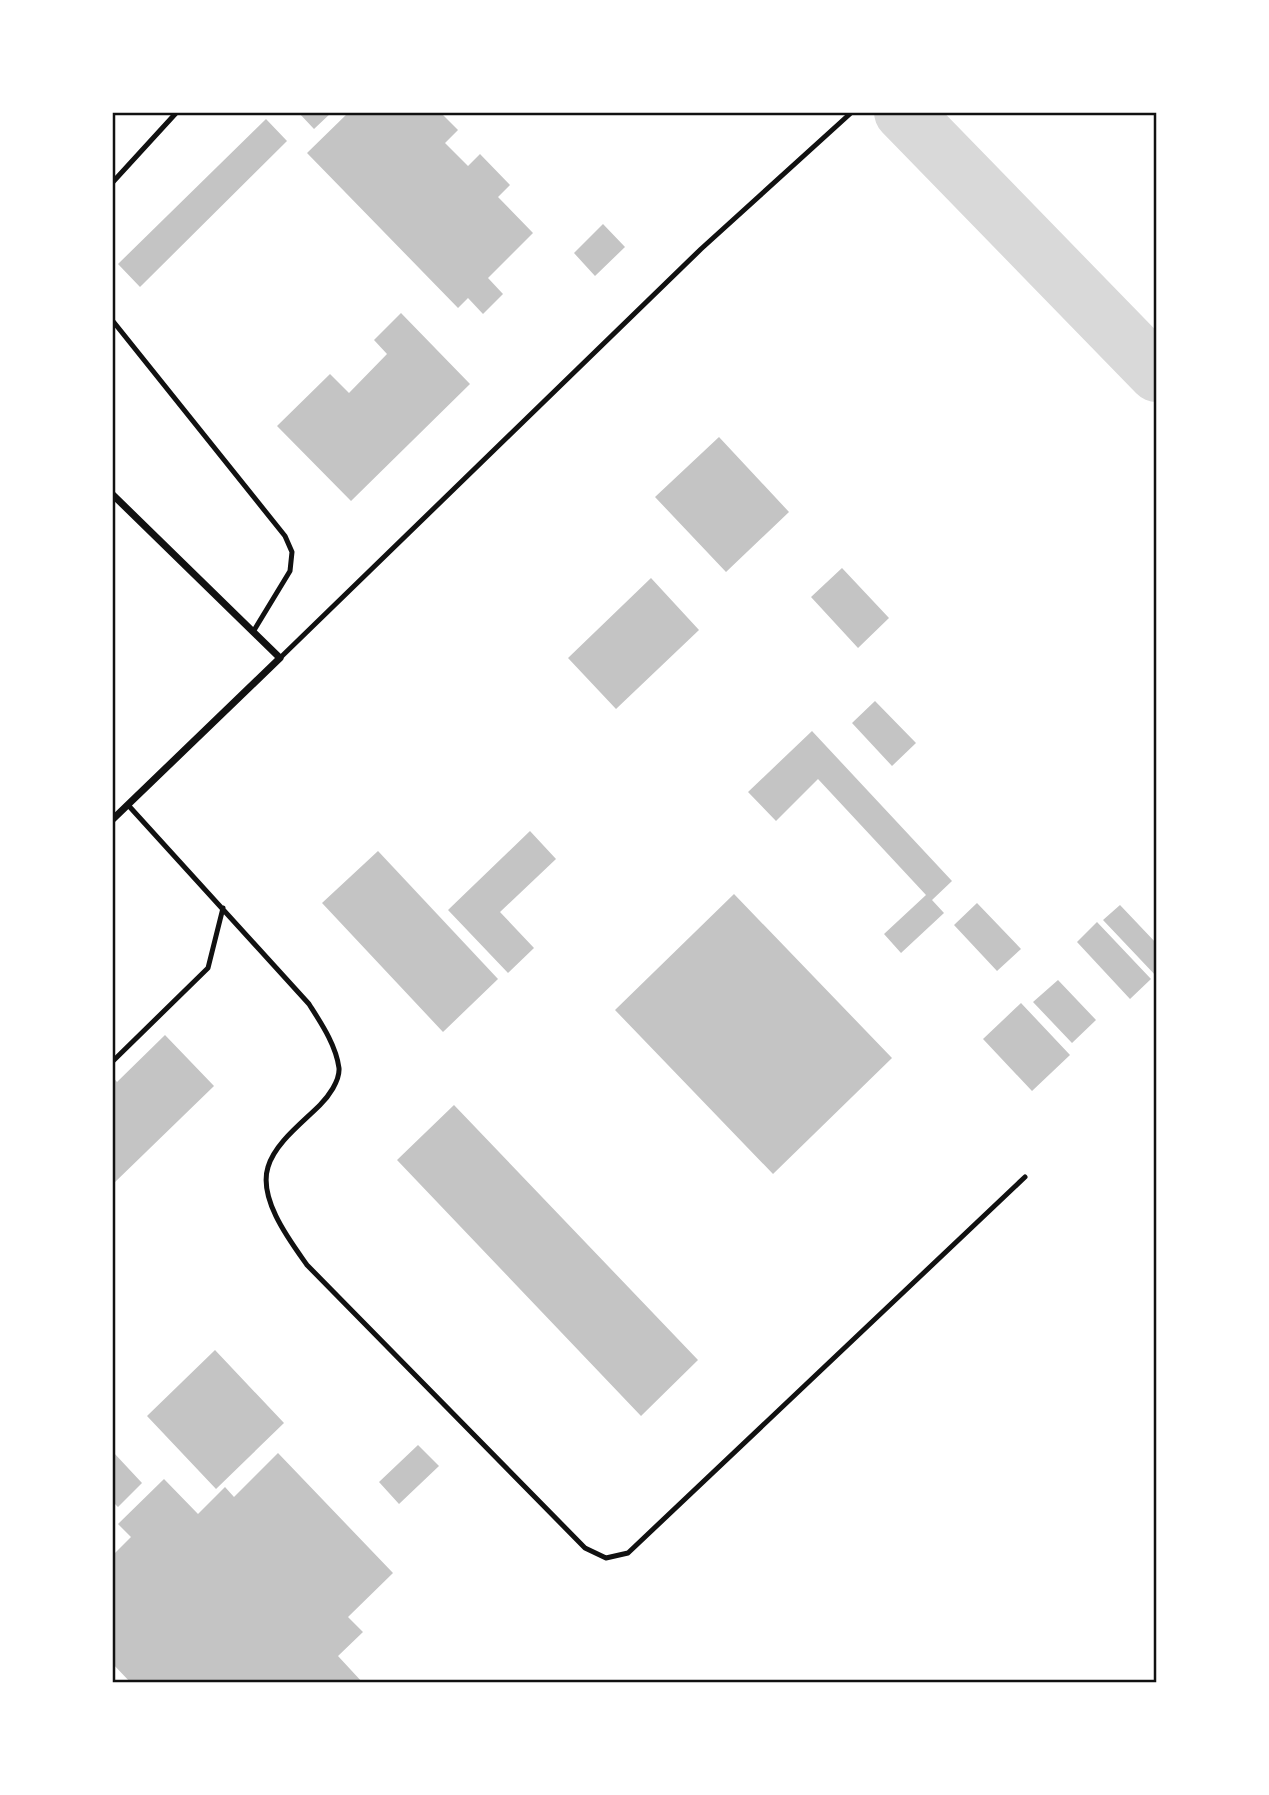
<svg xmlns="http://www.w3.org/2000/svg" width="1269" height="1795" font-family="'Roboto Serif',serif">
  <rect width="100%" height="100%" fill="#fff"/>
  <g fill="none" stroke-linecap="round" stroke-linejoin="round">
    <path stroke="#d9d9d9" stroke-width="58" d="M903,112l254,261"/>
  </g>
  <path fill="#c4c4c4" d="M298,112h34l-18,17z
    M349,112h91l18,18 -13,13 23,23 12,-12 30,31 -12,12 35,36 -45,45 15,16 -20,20 -15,-16 -10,10 -151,-155z
    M266,119l21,22 -147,146 -22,-23z
    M603,224l22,23 -30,29 -21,-23z
    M401,313l69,71 -119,117 -74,-75 53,-52 19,19 38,-39 -13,-14z
    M719,437l70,75 -63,60 -71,-75z
    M842,568l47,50 -31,30 -47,-51z
    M651,578l48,52 -83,79 -48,-51z
    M875,701l41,42 -24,23 -40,-43z
    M812,731l140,150 -20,19 12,13 -43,40 -17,-19 42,-39 -108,-116 -42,42 -28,-29z
    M530,831l26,28 -56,53 34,36 -26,25 -60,-63z
    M378,851l120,128 -55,53 -121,-129z
    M734,894l158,164 -119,116 -158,-164z
    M977,903l44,46 -24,22 -43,-46z
    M1120,905l37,39v33l-54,-57z
    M1097,922l54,57 -21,20 -53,-57z
    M1058,980l38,40 -24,23 -39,-41z
    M1021,1003l49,52 -38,36 -49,-52z
    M165,1035l49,51 -102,99v-109l5,6z
    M454,1105l244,255 -57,56 -244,-256z
    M215,1350l69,73 -68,66 -69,-73z
    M418,1445l21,21 -40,38 -20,-22z
    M114,1453l28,30 -24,24 -6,-6v-45z
    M278,1453l115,120 -45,44 15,15 -25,24 25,27h-232l-19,-20v-107l19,-19 -13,-13 46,-45 34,35 27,-27 9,10z"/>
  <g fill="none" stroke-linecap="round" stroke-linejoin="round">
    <path stroke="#111" stroke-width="5" d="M112,183l65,-71
      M112,320l173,216 7,16 -2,19 -37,61
      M280,658l421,-409 151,-137
      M128,805l181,199c12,19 27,41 30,64 1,13 -11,29 -19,37 -18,18 -45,38 -52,62 -10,32 22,74 39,98l278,283 21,10 22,-5 397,-376
      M112,1062l96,-94 15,-60"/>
    <path stroke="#111" stroke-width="7" d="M112,494l168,164 -168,162"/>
  </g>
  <rect width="1269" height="1795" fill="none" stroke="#ffffff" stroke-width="228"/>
  <rect x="114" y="114" width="1041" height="1567" fill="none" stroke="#111" stroke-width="2.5"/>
</svg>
